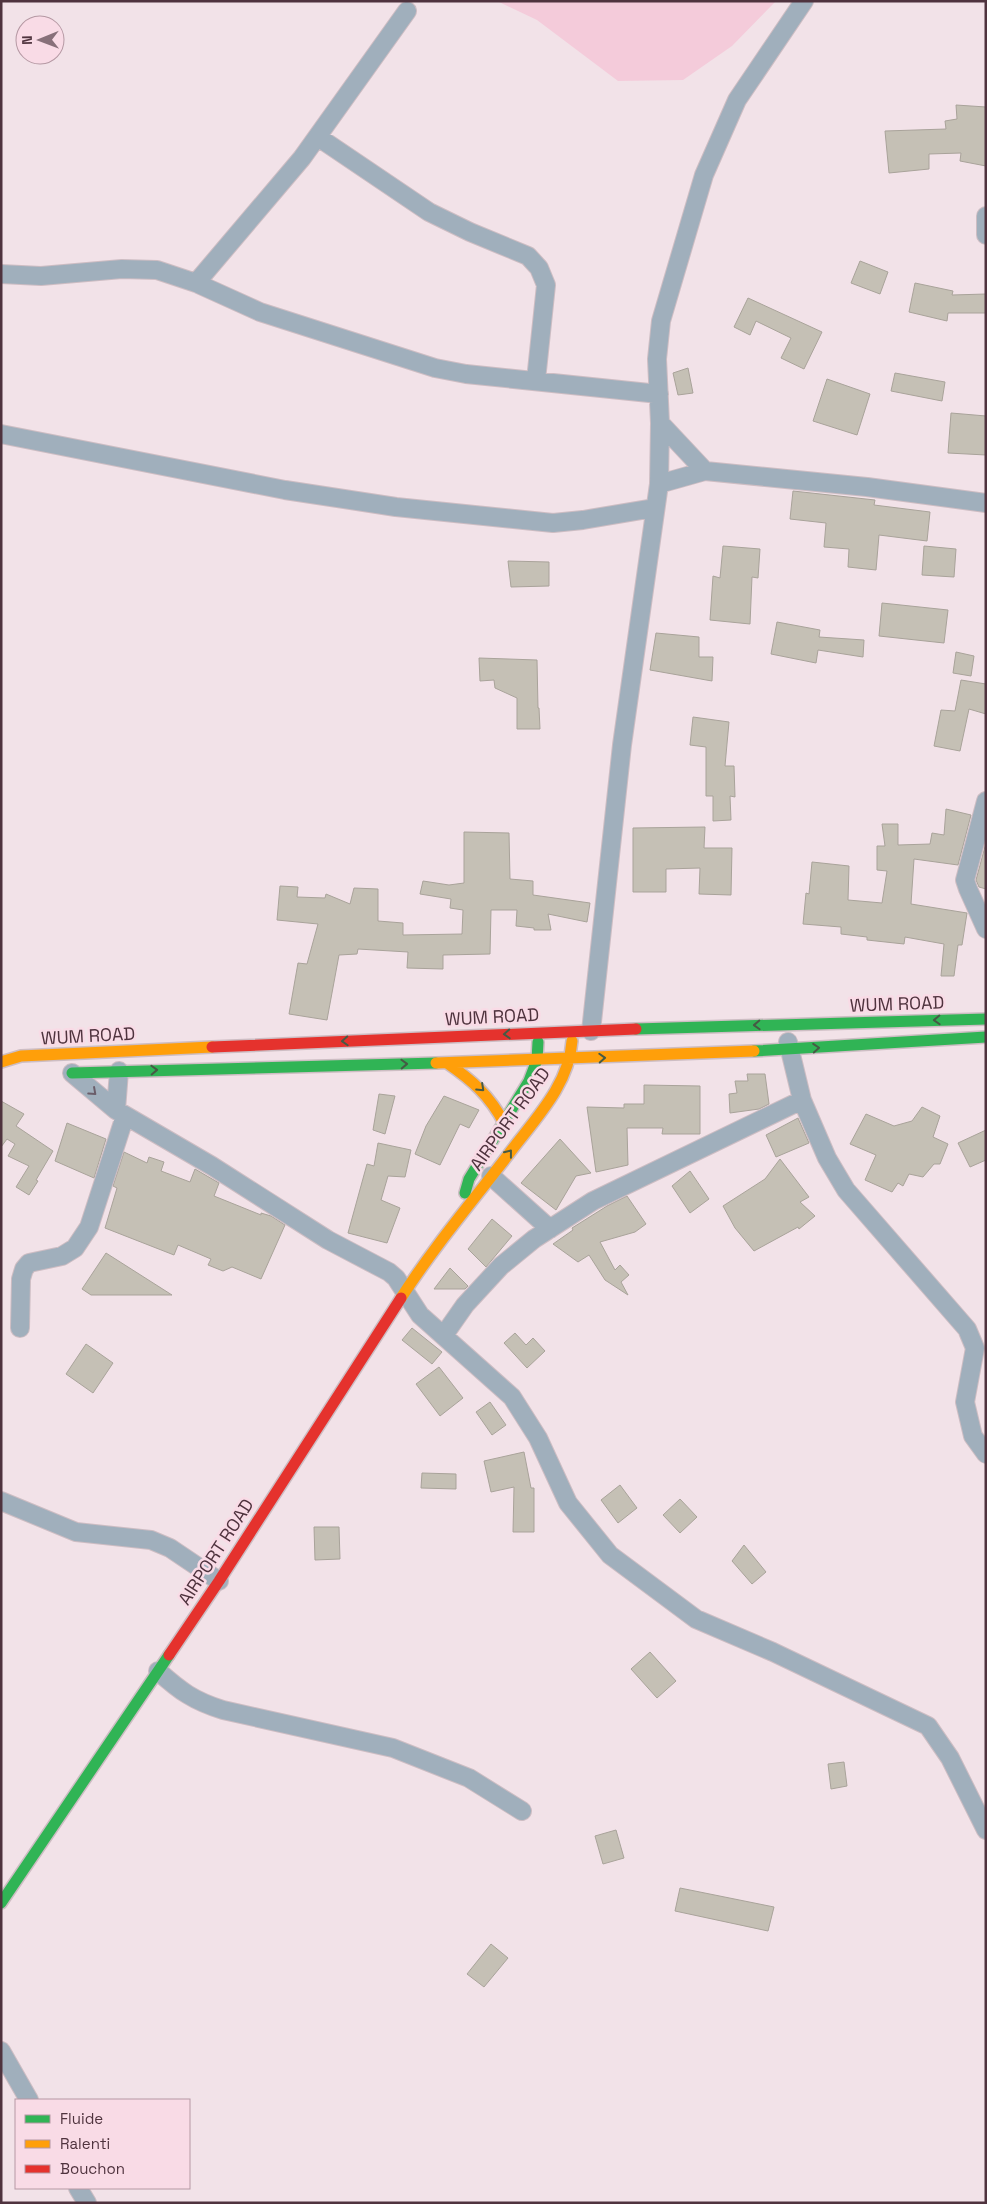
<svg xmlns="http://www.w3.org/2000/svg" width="987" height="2204" font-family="'Space Grotesk',sans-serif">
  <rect width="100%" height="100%" fill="#f2e2e8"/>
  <path fill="#f4cbda" d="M497,1h279l-44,45 -49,34 -65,1 -81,-61z"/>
  <path fill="#c5c0b5" stroke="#a9a39a" d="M956,105l30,2v59l-26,-5 1,-8 -32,1v15l-40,4 -4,-42 61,-2 -1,-8 12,-2z
    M860,261l28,11 -8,22 -29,-11z
    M915,283l38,8 -1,4 34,-1v19h-38l-1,8 -38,-9z
    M748,298l74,34 -18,37 -23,-11 10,-20 -35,-17 -6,14 -16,-8z
    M688,368l5,25 -15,2 -5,-22z
    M895,373l50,9 -3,19 -51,-10z
    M827,379l43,15 -13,41 -44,-14z
    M951,413l35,3v39l-38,-2z
    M793,491l82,9 -1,5 56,7 -3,29 -48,-6 -3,35 -28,-3 1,-18 -25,-2 2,-24 -36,-4z
    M723,546l37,3 -2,29 -6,-1 -2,47 -40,-4 3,-44 7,2z
    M924,546l32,3 -2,28 -32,-2z
    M508,561l41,1v24l-38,1z
    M882,603l66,7 -4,33 -65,-7z
    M777,622l43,8 -1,7 45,3 -1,17 -45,-7 -2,13 -45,-9z
    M656,633l43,4v20h14l-1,24 -62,-11z
    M956,652l18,4 -3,20 -18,-3z
    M479,658l58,2 1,48h1l1,21h-23v-31l-22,-10 -1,-8 -14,1z
    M961,680l25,4v30l-17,-5 -9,42 -26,-5 7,-36 14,1z
    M693,717l36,5 -4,44h9l1,31 -5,-1 1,24 -18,1v-25h-7v-49l-16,-2z
    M946,809l25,6 -13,50 -44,-6 -3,45 56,9 -5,32h-4l-4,31h-13l3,-32 -39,-7 -1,7 -37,-4v-3l-26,-3v-7l-38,-3 3,-31 3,1 3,-32 37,4 -1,34 34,3 5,-32 -10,-1v-24h8l-3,-22h16v21l32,-1 2,-11 12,2z
    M705,827l-1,21h28l-1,47 -32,-1 1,-26 -34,1v23h-33v-64z
    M464,832l45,1 1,46 23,2v14l57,8 -3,19 -39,-8 3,16h-17v-2l-18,-2 1,-16h-26l-1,44 -47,1v14l-36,-1 1,-16 -50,-3 -1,5 -18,1 -12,65 -38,-6 9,-51 9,1 11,-40 -41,-4 3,-34 18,1 -1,10 28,1 1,-4 24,10 4,-16 24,1v32l25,2v12l59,-1 1,-24 -13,-2 1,-9 -31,-5 3,-13 26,4 15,-2z
    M986,843v46l-7,-2 -3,-7z
    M747,1074h18l4,30 -10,5 -29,4 -1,-19 8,-1 -2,-12h13z
    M644,1085l56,1v48h-38l1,-6h-36l1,37 -32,7 -9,-65 37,1v-4h20z
    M379,1094l16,2 -10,38 -12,-4z
    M444,1096l35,14 -10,18 -9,-4 -20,41 -25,-11 11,-28z
    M1,1101l23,13 -8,12 37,25 -17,29 2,1 -9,14 -13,-8 13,-21 -21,-10 7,-12 -8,-5 -6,8z
    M922,1107l18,9 -7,21 15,7 -8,20h-6l-11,13 -14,-3 -6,12 -5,-3 -6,9 -27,-12 11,-25 -26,-11 16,-30 28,12 18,-5z
    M798,1118l11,25 -33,14 -10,-22z
    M67,1123l39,16 -12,39 -39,-17z
    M986,1130v30l-16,7 -12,-24z
    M560,1139l31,34 -15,3 -20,34 -35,-27z
    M378,1143l33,7 -6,27 -17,-1 -7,24 19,8 -13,35 -39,-10 19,-69 7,2z
    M124,1152l23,11 2,-6 15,5 -3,9 29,11 5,-13 24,14 -5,13 47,19v-2l10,3 14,9 -24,54 -29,-12 -9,4 -15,-6 3,-6 -33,-14 -4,10 -69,-27 12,-40 -4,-2z
    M780,1159l29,38 -9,5 15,14 -16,13 -1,-2 -44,24 -19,-23 -12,-22 42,-27z
    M690,1171l19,28 -19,14 -18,-27z
    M627,1196l19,28 -11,8 -35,10 15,28 5,-5 9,10 -8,7 7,13 -23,-15 -16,-25 -11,7 -25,-18 20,-14 -1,-2 35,-22z
    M492,1219l20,17 -26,31 -18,-18z
    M106,1253l66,42h-81l-9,-6z
    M450,1268l18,18 -3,3h-31z
    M412,1328l30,24 -10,12 -30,-24z
    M515,1333l11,12 7,-7 12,13 -18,17 -23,-25z
    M86,1344l27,19 -20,30 -27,-19z
    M439,1367l24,31 -23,18 -24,-32z
    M490,1402l16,23 -14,10 -16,-23z
    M524,1452l7,36h3v44h-21l1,-45 -23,5 -7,-31z
    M422,1473l34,1v15l-35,-1z
    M620,1485l17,23 -19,15 -17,-23z
    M680,1499l17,18 -17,16 -17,-18z
    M314,1527h25l1,32 -25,1z
    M744,1545l22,27 -14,12 -20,-23z
    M650,1652l26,29 -19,17 -26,-29z
    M844,1762l3,24 -16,3 -3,-25z
    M616,1830l8,28 -21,6 -8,-28z
    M680,1888l94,19 -6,24 -93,-20z
    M491,1944l17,14 -24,29 -17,-13z"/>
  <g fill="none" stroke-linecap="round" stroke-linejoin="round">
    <defs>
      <path id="street" d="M318,137l111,75 41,20 58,24 11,12 7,17 -10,95
        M986,216v19
        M1,274l40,2 81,-7 35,1 39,13 64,29 175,56 31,6 193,20
        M196,283l106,-125 105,-147
        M660,423l45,48
        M1,434l284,56 111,17 157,16 30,-3 71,-12
        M659,484l46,-13 162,16 119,16
        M986,801l-21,79 3,9 18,40
        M591,1031l31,-286 37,-261 1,-61 -3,-64 4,-38 43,-146 33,-75 67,-99
        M788,1042l14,58 25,58 19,32 121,139 8,19 -10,54 8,34 13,18
        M72,1073l44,37 96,56 116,74 61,32 7,6 24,37 92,82 26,41 30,65 42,52 86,64 77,33 155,74 22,32 36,72
        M116,1110l3,-39
        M491,1176l59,53
        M20,1328l1,-49 3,-10 5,-6 33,-7 13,-8 14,-21 36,-111
        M444,1335l21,-30 36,-39 33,-27 59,-38 209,-101
        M1,1501l75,31 75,8 19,8 49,33
        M158,1671c22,20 36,30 65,39l170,38 76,30 53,33
        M1,2051l28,49
        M78,2188l9,15"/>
      <path id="fast" d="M636,1029l350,-10
        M754,1051l232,-14
        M72,1073l364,-10
        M465,1193l4,-14 60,-98 8,-21 1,-18
        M1,1903l168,-248"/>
      <path id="slow" d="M1,1062l20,-6 191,-9
        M436,1063l318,-12
        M447,1063c25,17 43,33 57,60
        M401,1298c32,-50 71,-96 107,-143 26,-35 61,-69 64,-114"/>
      <path id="jam" d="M212,1047l424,-18
        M169,1655l50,-74 182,-283"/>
    </defs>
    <use href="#street" stroke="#cdbdc3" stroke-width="20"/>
    <use href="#fast" stroke="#cdbdc3" stroke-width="14"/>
    <use href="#slow" stroke="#cdbdc3" stroke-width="14"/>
    <use href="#jam" stroke="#cdbdc3" stroke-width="14"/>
    <use href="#street" stroke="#a0afbc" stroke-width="18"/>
    <use href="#fast" stroke="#30b455" stroke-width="11"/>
    <use href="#slow" stroke="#ff9f0a" stroke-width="11"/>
    <use href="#jam" stroke="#e5322d" stroke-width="11"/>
  </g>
  <defs><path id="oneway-chevron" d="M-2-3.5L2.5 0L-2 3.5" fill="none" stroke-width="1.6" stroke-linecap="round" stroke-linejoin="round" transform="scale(1.25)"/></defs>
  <g stroke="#465a45">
    <use href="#oneway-chevron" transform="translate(937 1020) rotate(178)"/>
    <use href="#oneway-chevron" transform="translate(757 1025) rotate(178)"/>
    <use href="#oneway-chevron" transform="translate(507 1034) rotate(177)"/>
    <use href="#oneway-chevron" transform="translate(345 1041) rotate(177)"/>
    <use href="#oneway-chevron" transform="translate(816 1048) rotate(-4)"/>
    <use href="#oneway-chevron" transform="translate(602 1058) rotate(-3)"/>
    <use href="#oneway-chevron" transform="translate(404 1064) rotate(-2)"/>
    <use href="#oneway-chevron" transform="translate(154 1070) rotate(-2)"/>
    <use href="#oneway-chevron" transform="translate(481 1088) rotate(43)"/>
    <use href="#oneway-chevron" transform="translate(509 1153) rotate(-52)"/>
  </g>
  <use stroke="#6b5e6a" href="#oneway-chevron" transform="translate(93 1092) rotate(42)"/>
  <g text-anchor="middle" stroke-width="5" stroke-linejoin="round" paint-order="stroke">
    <g font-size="18" fill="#4f333e" stroke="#f9dbe6">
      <text transform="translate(897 1004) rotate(-2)" y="6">WUM ROAD</text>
      <text transform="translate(492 1017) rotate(-3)" y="6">WUM ROAD</text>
      <text transform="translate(88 1036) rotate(-3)" y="6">WUM ROAD</text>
      <text transform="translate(510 1119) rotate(-54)" y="6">AIRPORT ROAD</text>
      <text transform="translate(216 1552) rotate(-57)" y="6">AIRPORT ROAD</text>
    </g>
  </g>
  <rect width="987" height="2204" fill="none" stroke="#4f333e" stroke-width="5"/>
  <rect x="15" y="2099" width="175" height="90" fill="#f9dbe6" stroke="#b598a3"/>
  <rect x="25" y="2115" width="25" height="8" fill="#30b455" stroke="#b598a3"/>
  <text x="60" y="2124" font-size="15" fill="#4f333e">Fluide</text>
  <rect x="25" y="2140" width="25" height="8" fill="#ff9f0a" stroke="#b598a3"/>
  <text x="60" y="2149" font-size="15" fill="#4f333e">Ralenti</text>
  <rect x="25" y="2165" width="25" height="8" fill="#e5322d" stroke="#b598a3"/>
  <text x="60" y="2174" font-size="15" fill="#4f333e">Bouchon</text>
  <g transform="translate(40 40) rotate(269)"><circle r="24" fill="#f9dbe6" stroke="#b598a3"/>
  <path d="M0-4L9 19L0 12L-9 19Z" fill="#88707a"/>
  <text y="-8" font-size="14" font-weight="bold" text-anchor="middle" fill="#4f333e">N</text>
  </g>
</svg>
